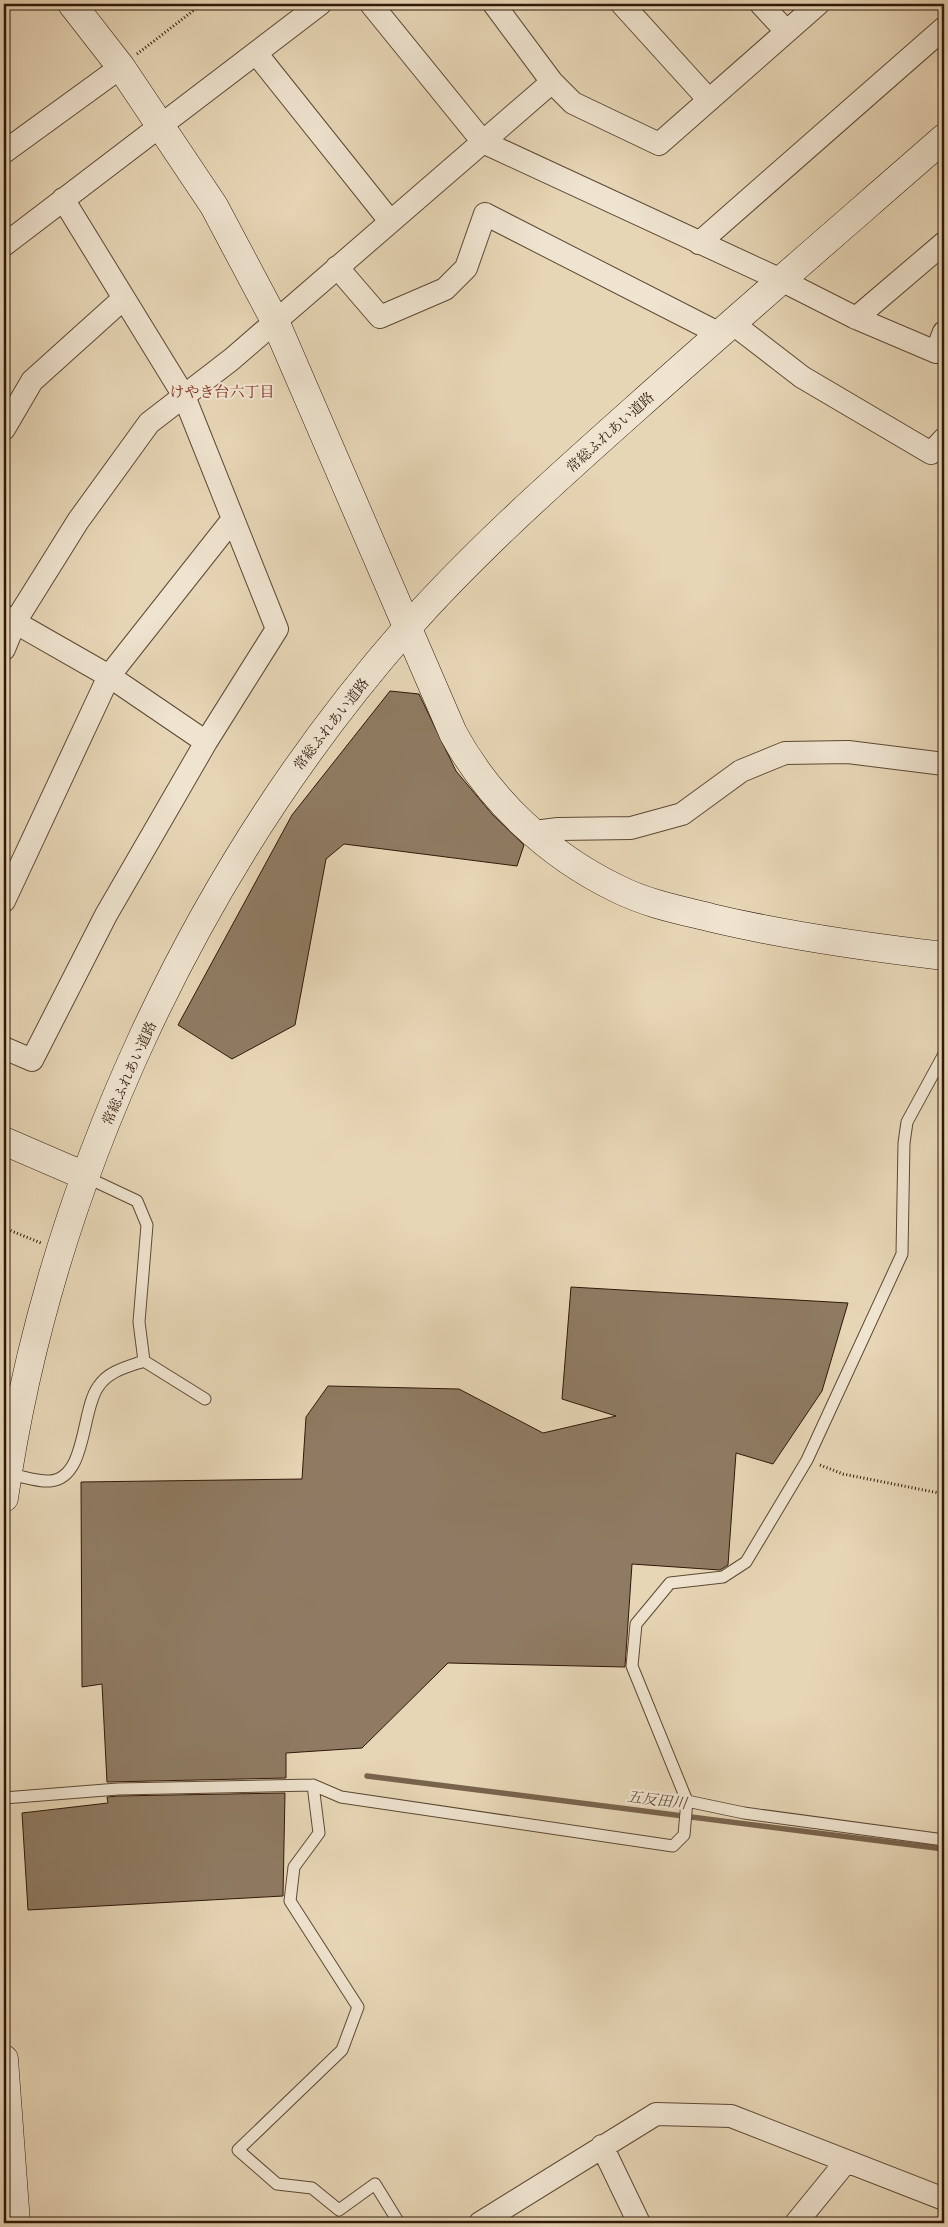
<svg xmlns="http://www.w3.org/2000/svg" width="948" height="2227" font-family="'IM FELL French Canon','Noto Serif JP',serif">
  <rect width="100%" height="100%" fill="#e7d6b6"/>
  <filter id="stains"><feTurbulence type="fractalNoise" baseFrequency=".004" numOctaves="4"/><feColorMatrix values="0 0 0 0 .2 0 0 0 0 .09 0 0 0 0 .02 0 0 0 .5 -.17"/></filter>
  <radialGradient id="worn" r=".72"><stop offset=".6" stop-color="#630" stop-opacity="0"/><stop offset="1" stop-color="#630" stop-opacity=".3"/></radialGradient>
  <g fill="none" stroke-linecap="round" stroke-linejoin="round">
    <path stroke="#78634d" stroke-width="5.5" d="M367,1776l577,73"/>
  </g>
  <path fill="#8f7b63" stroke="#2f1809" d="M390,691l29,3 37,77 36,43 32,31 -7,21 -173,-22 -18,15 -31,166 -63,34 -54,-34 114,-210z
    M571,1287l277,16 -26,88 -49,73 -37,-11 -8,112 -8,5 -88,-6 -7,103 -177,-4 -86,85 -76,5v25l-179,4 -5,-98 -20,3 -1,-205 221,-3 4,-62 22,-31 131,3 84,44 73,-17 -54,-17z
    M285,1793l-2,103 -255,14 -6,-97 86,-10 -1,-6 11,-1z"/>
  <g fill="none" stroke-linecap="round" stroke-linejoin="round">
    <defs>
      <path id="lane" d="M86,1177l51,24 10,24 -8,97 5,39 61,38
        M9,1474c13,2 28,8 41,7 37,-3 31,-70 48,-94 10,-16 29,-20 46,-26
        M313,1785l6,48 -25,34 -4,34 68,106 -16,43 -104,100 39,34 35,4 27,22 36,-26 24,39
        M4,1798l114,-9 195,-4 28,12 332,49 11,-11 3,-34 57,12 200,27
        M687,1801l-55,-135 4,-42 34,-41 53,-6 23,-15 61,-102 95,-206 2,-111 3,-21 37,-68"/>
      <path id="street" d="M371,4l112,138 298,138 75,38 80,34 8,-20
        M494,4l58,78 21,21 86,41 159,-140
        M622,4l87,96
        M761,4l25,27
        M256,53l134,168
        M4,152l117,-85
        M699,243l245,-215
        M4,245l316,-241
        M337,267l43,50 65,-28 21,-21 19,-54 235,120
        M856,318l88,-75
        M732,323l70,54 129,76 13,-14
        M4,429l28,-48 91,-82
        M4,616l105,60 97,66
        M4,649l11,-27 63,-101 71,-98 83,-64 320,-277
        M534,832l24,-3 73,-1 51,-14 59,-43 44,-18 63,-1 96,12
        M4,901l105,-225 124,-157
        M4,1048l28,12 74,-145 100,-173 71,-113 -93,-233 -121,-197
        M602,2146l37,77
        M480,2223l176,-109 75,2 213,83
        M796,2223l49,-60"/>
      <path id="secondary" d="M72,4l49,63 93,139 61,115 178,412c36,67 96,123 165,156 30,15 62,21 94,29 76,18 154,29 232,38
        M4,1141l81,35
        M4,1498c46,-316 193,-631 404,-871 70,-79 150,-149 228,-219 102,-91 205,-180 308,-270
        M4,2059l12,164"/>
    </defs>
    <use href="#lane" stroke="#5d4834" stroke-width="13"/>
    <use href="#street" stroke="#5d4834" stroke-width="24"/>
    <use href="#secondary" stroke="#2f1809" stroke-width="29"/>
    <path stroke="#2f1809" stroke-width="3" stroke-dasharray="1 2.5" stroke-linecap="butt" d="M137,54l65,-50
      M4,1228l37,15
      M820,1465l23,9 101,20"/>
    <use href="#lane" stroke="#efe4d0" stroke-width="11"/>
    <use href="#street" stroke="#efe4d0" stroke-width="22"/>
    <use href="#secondary" stroke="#efe4d0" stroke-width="28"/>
  </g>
  <g text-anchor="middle" stroke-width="4.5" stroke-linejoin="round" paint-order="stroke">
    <g font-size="14" fill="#2f1809" stroke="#efe4d0">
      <text transform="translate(610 432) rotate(-42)" y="5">常総ふれあい道路</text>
      <text transform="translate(331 724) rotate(-52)" y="5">常総ふれあい道路</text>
      <text transform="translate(129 1073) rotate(-66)" y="5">常総ふれあい道路</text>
    </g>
    <g font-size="15" fill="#7a1f14" stroke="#efe4d0">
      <text x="222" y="397">けやき台六丁目</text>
    </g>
    <g font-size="15" font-style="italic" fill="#5f4a37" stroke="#efe4d0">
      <text transform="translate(657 1800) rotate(7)" y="5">五反田川</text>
    </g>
  </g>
  <rect width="948" height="2227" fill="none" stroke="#e7d6b6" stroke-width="20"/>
  <rect x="5" y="5" width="938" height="2217" fill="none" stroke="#2f1809" stroke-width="2.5"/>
  <rect x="10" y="10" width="928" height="2207" fill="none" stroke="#2f1809"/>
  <rect width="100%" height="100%" filter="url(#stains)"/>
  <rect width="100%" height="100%" fill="url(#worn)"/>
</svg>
